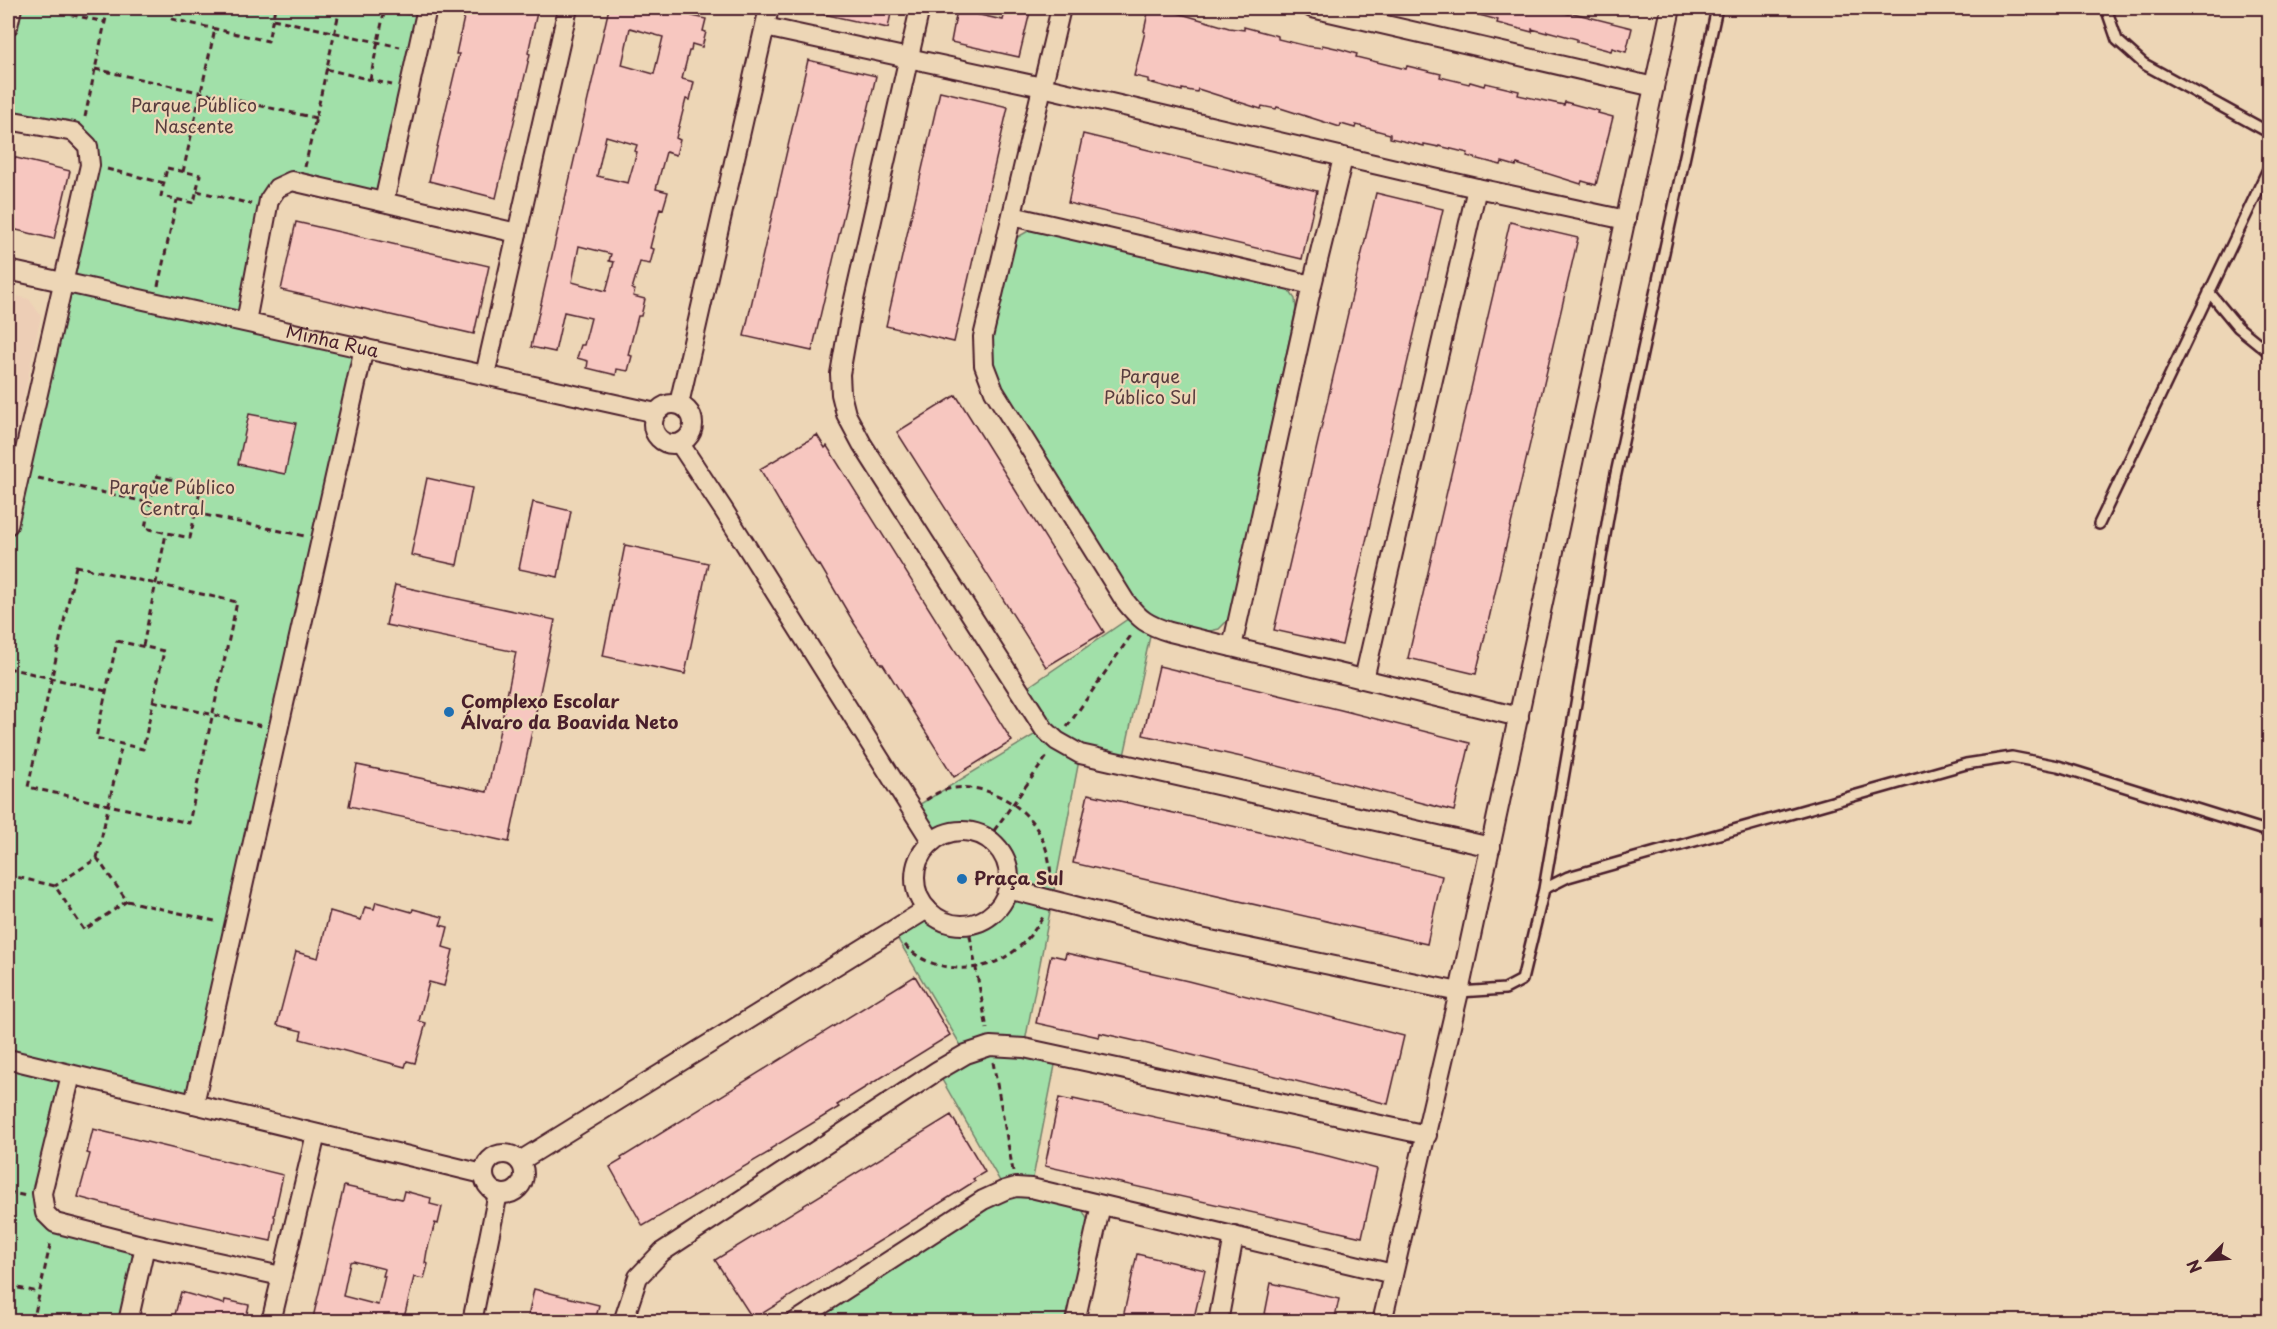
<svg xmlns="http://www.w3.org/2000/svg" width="2277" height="1329" font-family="'Playpen Sans',sans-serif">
  <rect width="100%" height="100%" fill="#edd6b6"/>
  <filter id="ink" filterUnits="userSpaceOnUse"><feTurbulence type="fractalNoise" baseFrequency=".0167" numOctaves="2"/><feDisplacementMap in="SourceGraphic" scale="12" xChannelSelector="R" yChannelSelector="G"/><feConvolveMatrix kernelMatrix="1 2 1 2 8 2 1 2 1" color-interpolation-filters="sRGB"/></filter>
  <g filter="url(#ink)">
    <path fill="#edceb6" d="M8,294l21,5 12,17 -33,157z"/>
    <path fill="#a1e0a9" stroke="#76806a" stroke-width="1.5" d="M12,8h415l-43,194 -107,-14 -31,134 118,26 -170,756 -123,-29 -28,125 12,23 90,23 -17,75h-120v-796l80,-379 -80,-25v-94z
      M1030,230l258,59 7,10 1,10 -67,310 -10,10 -13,3 -54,-5 -30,138 -42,-10 -56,292 33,8 -26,133 51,21 6,12 -22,100 -257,1 184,-117 12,-15 -68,-119 29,-17 -73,-123 34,-22c64,52 117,-44 53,-74 -17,-8 -32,-2 -48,7l-20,-33 132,-80 -23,-37 114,-78 -132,-224 -10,-25 -1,-23 24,-104z"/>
    <path fill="#f7c7c0" stroke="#4a1f2b" stroke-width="1.5" fill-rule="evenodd" d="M466,8h72l-10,45 2,1 -34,144 -67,-17 30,-127h-3z
      M609,8h48l18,4 1,-4h18l-2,8 14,3 -3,12 3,1 -4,15 -10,-3 -1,7h-2l-7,28 12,3 -4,18 -4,-1 -10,39 4,2 -4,15 -10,-3 -10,37 12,3 -5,17 -3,-1 -10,40 4,1 -4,15 -10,-2 -8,27 3,1 -2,6 12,3 -4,17h-3l-10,39 4,1 -4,15 -11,-2 -1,6 -29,-7 1,-7 -11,-3 4,-13h3l7,-27 -27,-6 -9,40 -24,-5zM630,28l33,9 -9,37 -32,-9zM606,136l31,9 -2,6 2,1 -9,31 -31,-7zM579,246l32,8 -2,7 5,1 -8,29 -34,-9z
      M824,8h68l-4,20 -65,-14z
      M1006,8h25l-12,49 -68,-15 6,-32 46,10z
      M1149,8l14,4 1,-3 65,19 15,2v-3l34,9v3l29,7 15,2v-3l18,4 17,5 -1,3 50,12 1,-3 34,8 -1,3 29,7 1,-2 14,4 1,-3 34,8 -1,4 46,10 1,-3 34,9 -1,2 15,4 -17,68 -14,-4 -1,3 -64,-20 -1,2 -14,-4 -1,3 -34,-9 1,-3 -29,-7v1l-15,-3v2l-34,-8v-4l-34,-9 -1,3 -14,-4 -1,3 -63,-20 -1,2 -14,-3 -1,3 -63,-20 -1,3 -15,-3v2l-34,-9v-3l-14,-3 11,-44 -1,-1z
      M1469,8h74l26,6v-2l63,16 -6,24 -14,-4 -1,3 -34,-9v-3l-30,-8v2l-15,-4v3l-35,-9 1,-3 -30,-8z
      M808,60l68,16 -64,275 -68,-15z
      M940,91l68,16 -54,235 -68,-16z
      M1083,134l234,57 -15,68 -234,-56z
      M8,156l62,15 -16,68 -46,-11z
      M1376,193l67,16 -101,436 -68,-15z
      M296,222l193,44 -15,68 -193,-44z
      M1510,222l68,16 -102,436 -68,-16z
      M956,395l148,237 -58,35 -149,-235z
      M249,414l47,9 -11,51 -47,-10z
      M817,435l8,13 2,-2 185,295 -58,36 -71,-113h-2l-27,-41 -34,-58 -2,1 -5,-7 -53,-90z
      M427,478l45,10 -15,77 -46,-10z
      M533,502l38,9 -13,66 -39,-8z
      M625,545l83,18 -23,111 -82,-18z
      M395,585l160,35 -46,222 -50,-11v-2l-110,-23 8,-41 130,27 29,-140 -130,-27z
      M1159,666l182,44 129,33 -16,68 -208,-53 -103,-23z
      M1088,794l185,41 169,41 -15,68 -354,-81z
      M376,902l36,10 1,-3 30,8 -3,8 8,2 -5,20 10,3 -9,36 -15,-4 -10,39 7,2 -11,40 -8,-2 -2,6 -105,-28 2,-8 -25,-6 19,-73 22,6 12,-47 31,9 4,-13 9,2z
      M1066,953l122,28 216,55 -16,68 -248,-62 -40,-9 -1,4 -63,-14 15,-68 14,3z
      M915,976l35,59 -113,70 2,2 -69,42 1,2 -128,75 -33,-59 12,-7 -1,-2z
      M1059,1098l14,3v-2l91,20v2l164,35 49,13 -15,68 -317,-71z
      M951,1115l34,57 -12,7 2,2 -76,48 -146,90 -38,-59z
      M93,1129l190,46 -9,41 1,1 -4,24 -137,-29 -56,-15 12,-43 -3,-1z
      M344,1186l58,13 2,-8 27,7 -1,6 12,3 -4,17 -3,-1 -8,28 -2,12 3,1 -4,15 -10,-2 -11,45h-91zM353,1261l32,8 -2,7h2l-7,29 -35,-9 7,-34z
      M1137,1254l68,16 -12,52h-71z
      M1271,1283l68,16 -5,23h-36l-33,-8z
      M534,1289l65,16 -4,17h-68z
      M181,1292l43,12 1,-4 24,5 -4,17h-72z"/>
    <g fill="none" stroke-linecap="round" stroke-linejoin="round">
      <defs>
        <path id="lane" d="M2106,8l11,32 27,24 126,69
          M2209,292l29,35 32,26
          M2099,524l171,-359
          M1544,889l70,-406 103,-475
          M1459,992l46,-3 17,-9 22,-91 24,-12 398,-113 46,-7 46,9 212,66"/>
        <g id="street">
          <path d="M920,8l-70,309 -10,57 1,20 5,20 16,30 182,285 13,12 23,13 411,93"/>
          <path d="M1061,8l-78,329 1,28 10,26 131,210c15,19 22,24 45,31l349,85"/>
          <path d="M1312,8l342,79"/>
          <path d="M8,26l4,-18"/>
          <path d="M765,27l277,60 435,101 149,32"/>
          <path d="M8,120l66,12 14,14 2,19 -82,360"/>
          <path d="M384,202l43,-194"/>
          <path d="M1012,216l300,69"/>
          <path id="s1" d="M8,270l648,143"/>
          <path d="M246,322l23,-122 8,-12 15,-7 225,52"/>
          <path d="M485,375l83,-367"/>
          <path d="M679,404l90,-396"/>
          <circle cx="673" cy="424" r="20"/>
          <path d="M680,444l43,65 209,333"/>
          <path d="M1232,647l80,-362 31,-127"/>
          <path d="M1364,679l113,-491"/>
          <circle cx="962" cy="878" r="47"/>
          <path d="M1008,889l188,48 263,55"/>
          <path d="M8,1059l475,115"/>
          <path d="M71,1075l-29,118 3,20 10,10 90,23 136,30"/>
          <path d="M194,1104l170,-756"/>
          <circle cx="504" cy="1174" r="20"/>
          <path d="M520,1161l407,-252"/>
          <path d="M128,1322l17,-76"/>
          <path d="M271,1322l45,-188"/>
          <path d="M472,1322l26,-129"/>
          <path d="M623,1322l15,-45 24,-25 275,-181 29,-17 24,-8 34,2 403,87"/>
          <path d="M795,1322l188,-122 22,-10 11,-3 15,1 362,86"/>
          <path d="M1075,1322l26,-117"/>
          <path d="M1218,1322l16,-86"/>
          <path d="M1382,1322l77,-330 212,-984"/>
        </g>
      </defs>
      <use href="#lane" stroke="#4a1f2b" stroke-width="14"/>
      <use href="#street" stroke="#4a1f2b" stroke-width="22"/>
      <path stroke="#4a1f2b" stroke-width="3" stroke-dasharray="6 4.5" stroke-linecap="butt" d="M41,8l64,14
        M174,8l-2,11 96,22 7,-33
        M382,8l27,6
        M273,19l127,28
        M95,69l221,49
        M326,69l66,16
        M370,80l15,-72
        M85,117l23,-109
        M305,167l35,-159
        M167,168l33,7 -6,28 -33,-7z
        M107,169l57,14
        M183,172l32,-143
        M197,191l54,13
        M158,286l19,-86
        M156,476l45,10 -11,52 -45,-10z
        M38,478l112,25
        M195,513l110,23
        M76,566l161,36 -48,221 -161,-36z
        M117,641l47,10 -21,98 -47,-11z
        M143,646l23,-112
        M8,668l98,23
        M153,701l109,25
        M1067,727l65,-93
        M926,800c5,-3 10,-7 16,-9 12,-5 28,-4 41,-1 44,13 68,47 68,92
        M988,839l60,-84
        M97,858l25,-114
        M8,875l47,11 29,44 43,-29 -30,-43 -42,28
        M127,901l92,21
        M968,925l19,104
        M905,945c23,27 73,30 102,11 16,-10 28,-25 37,-41
        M993,1062l20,109
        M8,1192l18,4
        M8,1286l31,6
        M33,1322l18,-81"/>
      <use href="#lane" stroke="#edd6b6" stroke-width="9"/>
      <use href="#street" stroke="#edd6b6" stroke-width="18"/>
    </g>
  </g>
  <g fill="#1f6fb2" stroke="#edd6b6" stroke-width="2">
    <circle cx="449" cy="712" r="6"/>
    <circle cx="962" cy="879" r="6"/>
  </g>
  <g text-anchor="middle" stroke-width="4.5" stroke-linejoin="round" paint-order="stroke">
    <g font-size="18" fill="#573c3e" stroke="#edd6b6">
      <text x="194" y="112">Parque Público<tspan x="194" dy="21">Nascente</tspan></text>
      <text x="1150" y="383">Parque<tspan x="1150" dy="21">Público Sul</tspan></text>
      <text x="172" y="494">Parque Público<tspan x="172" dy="21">Central</tspan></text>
    </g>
    <g font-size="18" fill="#4a1f2b" stroke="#edd6b6">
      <text dy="6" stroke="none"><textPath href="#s1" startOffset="332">Minha Rua</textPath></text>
    </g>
    <g font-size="18" font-weight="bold" fill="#4a1f2b" stroke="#edd6b6" text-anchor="start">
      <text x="461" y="708">Complexo Escolar<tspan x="461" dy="21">Álvaro da Boavida Neto</tspan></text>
      <text x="974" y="885">Praça Sul</text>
    </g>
  </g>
  <rect width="2277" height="1329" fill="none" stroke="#edd6b6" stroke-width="30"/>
  <rect x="15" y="15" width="2247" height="1299" fill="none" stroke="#4a1f2b" stroke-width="2" filter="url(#ink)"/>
  <g transform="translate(2208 1260) rotate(245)" stroke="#edd6b6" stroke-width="4.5" paint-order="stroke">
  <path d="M0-4.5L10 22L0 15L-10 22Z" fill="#4a1f2b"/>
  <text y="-9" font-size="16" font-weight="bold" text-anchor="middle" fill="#4a1f2b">N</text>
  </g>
</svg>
